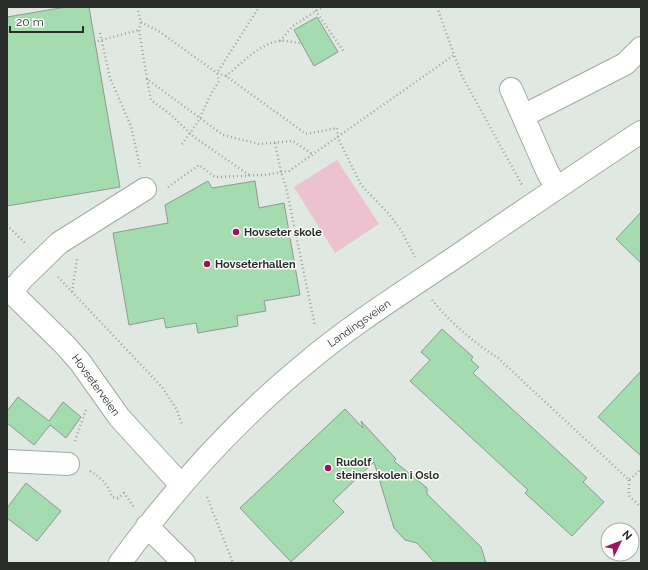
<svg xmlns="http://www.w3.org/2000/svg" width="648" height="570" font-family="Raleway,sans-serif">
  <rect width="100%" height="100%" fill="#e0e9e1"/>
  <path fill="#ecc2d0" d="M337,160l42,64 -44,29 -41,-66z"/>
  <path fill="#a4dbaf" stroke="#909992" d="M66,7h23l31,180 -113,19v-189z
    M317,17l21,35 -24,14 -20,-36z
    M208,181l4,7 43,-7 4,27 25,-5 16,92 -36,6 2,10 -29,5 1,10 -40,7 -2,-10 -30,5 -2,-10 -35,7 -16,-92 55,-10 -3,-18z
    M641,212v51l-25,-24z
    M442,329l31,28 -2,3 8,7 -6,6 114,105 -4,4 21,20 -32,34 -47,-43 3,-3 -118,-109 20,-21 -9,-8z
    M641,371v85l-43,-39z
    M18,397l31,24 14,-19 18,15 -15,21 -16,-13 -16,20 -27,-22v-12z
    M345,409l18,19 -2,-7 35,38 -2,2 33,27v6l54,53 5,16h-51l-18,-20 -12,-3 -11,-12 -20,-66 -41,39 11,11 -53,50 -51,-54z
    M26,483l35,28 -24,30 -30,-23v-10z"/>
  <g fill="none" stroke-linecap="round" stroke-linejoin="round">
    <defs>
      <path id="minor" d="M511,89l37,84 9,15
        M523,116l102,-52 16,-16
        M7,288l58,57 15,17 39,55 62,68
        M12,292l10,-13 37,-36 86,-54
        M7,461l61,3
        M147,526l37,37
        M120,563c54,-74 115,-142 186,-200 45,-38 96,-70 145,-103 63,-43 126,-86 190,-128"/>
    </defs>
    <use href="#minor" stroke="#a2aaa3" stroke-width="24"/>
    <path stroke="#9ca39d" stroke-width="2.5" stroke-dasharray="1 3" stroke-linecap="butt" d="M137,7l4,15 -2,8 8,49 76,56 36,9 34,-3 19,13
      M313,7l31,45
      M437,7l24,67 61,111
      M141,22l19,10 57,41 9,3 80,58 31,-6 1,10 23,47 27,28 13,17 14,27
      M100,33l10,45 21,48 9,41
      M280,41l13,-15 29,-19
      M226,76c15,-12 33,-32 53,-35 7,-1 16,2 22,2
      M147,79l4,21 19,14 24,23 55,38
      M275,143l6,29 5,15 29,139
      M182,144l16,-22 13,-28 8,-13 -2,-8 42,-66
      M168,187l31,-22 16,12 49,-2 25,-4 165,-116
      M7,225l18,18
      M58,277l104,110 15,23 5,15
      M72,292l5,-33
      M432,300c18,22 42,43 66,58l131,122 12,-11
      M75,441l11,-31
      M90,471c11,7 18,13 22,26l6,1 6,-5 10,14
      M629,480v16l12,11
      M207,497l26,66"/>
    <use href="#minor" stroke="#fff" stroke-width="22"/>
    <path stroke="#9ca39d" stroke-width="2.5" stroke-dasharray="1 3" stroke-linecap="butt" d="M94,42l45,-12"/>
  </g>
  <g fill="#9e105c" stroke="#fff" stroke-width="1.5">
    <circle cx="236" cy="232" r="4"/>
    <circle cx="207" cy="264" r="4"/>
    <circle cx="328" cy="468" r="4"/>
  </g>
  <g text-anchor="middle" stroke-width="3" stroke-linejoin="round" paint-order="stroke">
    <g font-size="11" font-weight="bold" fill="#292d2a" stroke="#fff" text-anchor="start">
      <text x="244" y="236">Hovseter skole</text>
      <text x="215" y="268">Hovseterhallen</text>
      <text x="336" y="466">Rudolf<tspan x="336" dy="13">steinerskolen i Oslo</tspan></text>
    </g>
    <g font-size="11" fill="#292d2a" stroke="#fff">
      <text transform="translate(359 323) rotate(-35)" y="4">Landingsveien</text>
      <text transform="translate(96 385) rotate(54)" y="4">Hovseterveien</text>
    </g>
  </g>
  <rect width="648" height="570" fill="none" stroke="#292d2a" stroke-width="16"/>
  <g transform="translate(620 542) rotate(47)"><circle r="19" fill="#ffffff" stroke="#a9abaa"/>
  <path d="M0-3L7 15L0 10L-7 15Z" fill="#9e105c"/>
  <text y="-6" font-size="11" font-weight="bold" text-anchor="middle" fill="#292d2a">N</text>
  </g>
  <path d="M10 26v6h73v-6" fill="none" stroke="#292d2a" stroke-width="2"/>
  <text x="16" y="26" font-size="12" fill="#292d2a" stroke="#ffffff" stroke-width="3" paint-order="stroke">20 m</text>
</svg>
